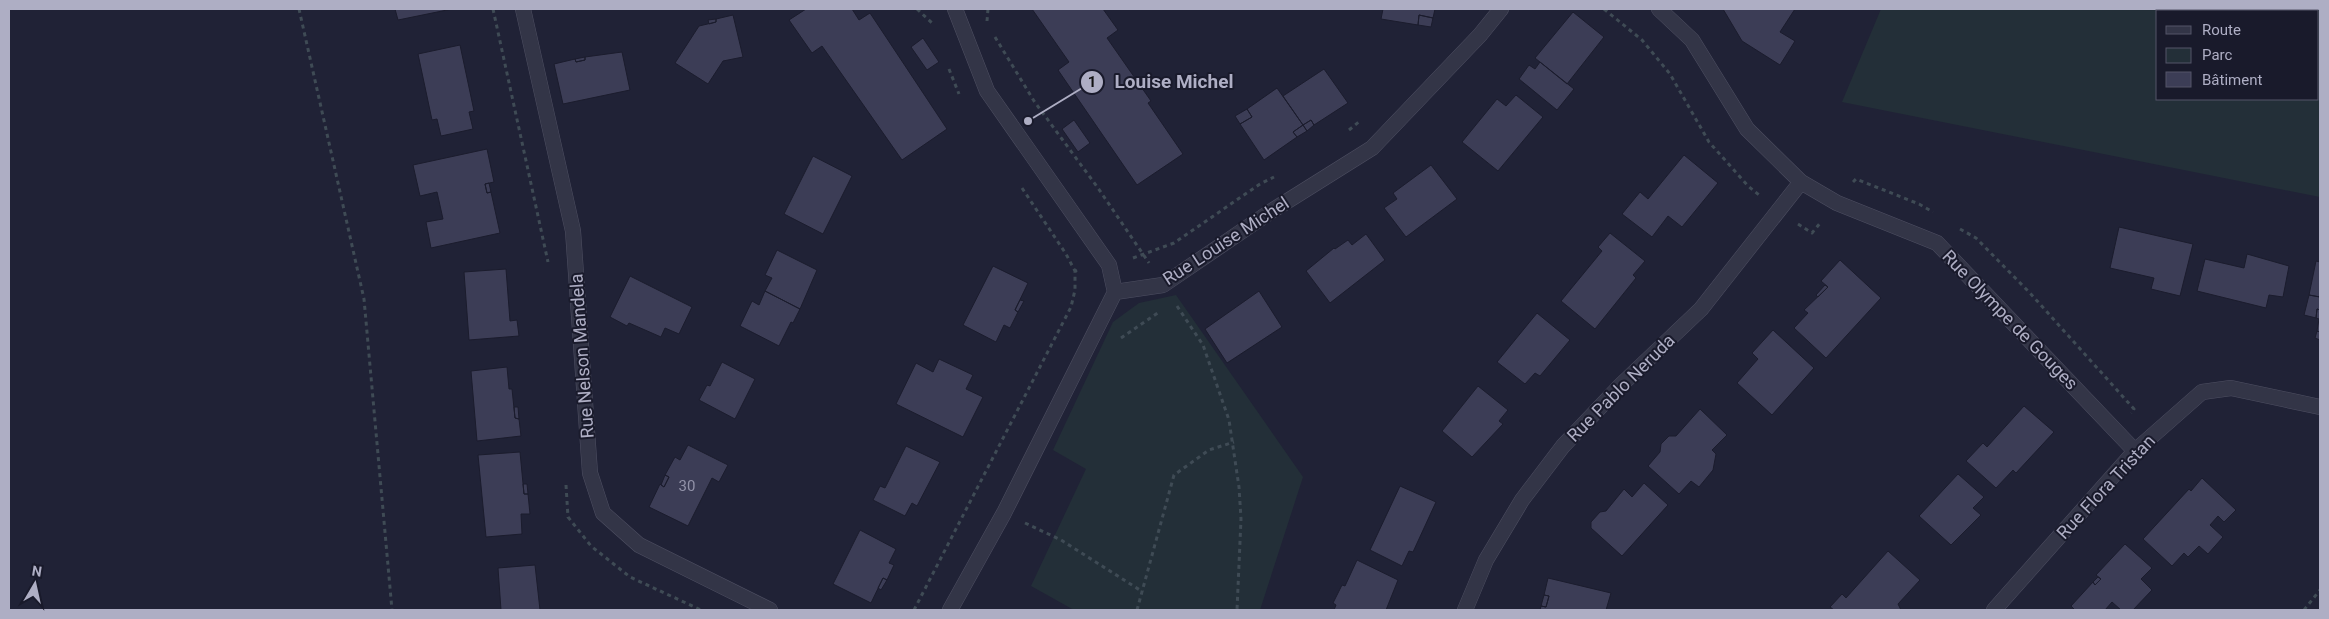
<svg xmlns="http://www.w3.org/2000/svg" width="2329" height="619" font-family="Roboto,sans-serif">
  <rect width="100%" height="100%" fill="#202236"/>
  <path fill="#232f38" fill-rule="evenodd" d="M1881,9h439v188l-478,-95zM2158,11h160v88h-160z
    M1176,295l127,182 -43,133h-186l-43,-24 55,-117 -33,-19 60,-128 26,-19z"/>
  <path fill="#3c3d56" stroke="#1b1c2d" d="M395,9h57l-54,11z
    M806,9h46l7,11 11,-7 77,116 -45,31 -80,-114 -10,7 -23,-33z
    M1032,9h71l15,21 -11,8 44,63 -3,2 35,51 -46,31 -79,-115 11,-8z
    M1383,9h52l-2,9 -14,-3 -1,10 -37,-6z
    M1723,9h72l-15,23 15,9 -15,24 -38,-24z
    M1573,12l31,25 -37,47 -32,-26z
    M733,15l10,42 -20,4 -15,23 -33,-21 24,-37 17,-4v-3z
    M1419,15l14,3 -2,9 -13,-2z
    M716,19v3l-7,2 -1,-4z
    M923,38l16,24 -12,8 -16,-23z
    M460,45l14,66 -5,1 4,17 -32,7 -4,-17 -5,1 -14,-66z
    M622,52l8,38 -67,14 -9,-40 21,-5 1,3 9,-2v-3z
    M585,57v3l-9,2 -1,-3z
    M1540,62l34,27 -17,21 -38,-31 10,-14 6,4z
    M1324,69l24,34 -34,22 -3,-5 -8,5 -20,-29z
    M1277,88l26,37 -10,7 4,5 -33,23 -24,-36 12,-7 -5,-8z
    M1516,95l27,22 -45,54 -36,-29 35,-43 9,7z
    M1247,109l5,8 -12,7 -5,-8z
    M1074,120l16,23 -12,9 -16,-23z
    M1311,120l3,5 -7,6 -4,-6z
    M1303,125l4,6 -10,6 -4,-5z
    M487,149l7,33 -9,2 2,9 4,-1 9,41 -69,15 -5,-26 17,-3 -6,-27 -17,4 -7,-31z
    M1684,155l34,28 -36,44 -14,-11 -16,21 -30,-23 18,-22 8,7z
    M813,156l39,20 -29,58 -39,-20z
    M1431,165l26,34 -51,38 -22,-29 13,-9 -4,-6z
    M489,183l2,9 -4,1 -2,-9z
    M2119,227l74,17 -13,52 -29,-7 3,-11 -44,-10z
    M1610,233l35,28 -12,14 3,3 -41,51 -34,-28 41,-50 -4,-4z
    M1366,234l19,26 -55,43 -24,-32 28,-23 1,1 13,-9 4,5z
    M777,250l40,20 -17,39 -35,-18 7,-13 -7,-3z
    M2247,254l42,12 -6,31 -14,-2 -3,13 -69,-17 8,-32 39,9z
    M1840,260l41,38 -55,60 -32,-30 14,-15 -4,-3 24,-23 -7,-6z
    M2316,261l4,1v35l-11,-2z
    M993,266l35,17 -13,27 3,2 -8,16 -6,-3 -8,17 -33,-17z
    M506,269l4,52 7,-1 2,16 -50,4 -5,-68z
    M630,276l62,31 -13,27 -14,-6 -4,9 -32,-14 -2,3 -17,-9z
    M1825,285l3,2 -10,10 -2,-2z
    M765,291l35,18 -7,14 -2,-1 -12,24 -39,-20 12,-25 7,4z
    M1259,291l23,36 -55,36 -22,-34z
    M2309,295l11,2v13l-3,-1 -1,9 -12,-3z
    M1020,300l4,1 -6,11 -3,-2z
    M2317,309l3,1v22l-3,-1 2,-12 -3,-1z
    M1537,313l33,27 -30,36 -5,-3 -10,11 -28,-22z
    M1773,330l41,38 -42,47 -35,-32 21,-24 -6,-6z
    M2317,331l3,1v8l-5,-2z
    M939,359l34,16 -7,14 17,8 -20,40 -67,-33 20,-41 17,9z
    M722,362l33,17 -20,40 -36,-19 8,-15 3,1z
    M507,367l2,22h3l3,29 4,1 2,17 -44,5 -6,-70z
    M1478,386l30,24 -9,11 4,3 -31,33 -30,-26z
    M2024,406l30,26 -38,41 -3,-3 -17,18 -30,-27 17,-18 4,4z
    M514,407h4l1,12 -4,-1z
    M1700,409l27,26 -15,15 4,4 -3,16 -14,17 -8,-6 -12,13 -31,-28 12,-14 1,-8 8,-8h7z
    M688,445l40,20 -9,17 -7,-4 -24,48 -39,-19 11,-23 4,3 5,-10 -4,-2 10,-18 5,3z
    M906,446l34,16 -23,44 -5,-3 -7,13 -32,-16 7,-14 5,2z
    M520,452l4,42h4l2,20h-9l1,20 -36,3 -8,-82z
    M1958,474l26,23 -11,11 8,7 -30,30 -32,-29z
    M665,475l4,2 -5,10 -3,-2z
    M2202,478l34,32 -12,12 -6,-6 -8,9 13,12 -15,17 -9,-8 -11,11 -4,-4 -12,13 -29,-27 46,-50 2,2z
    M1644,483l24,22 -46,51 -31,-28v-6l9,-10 6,-1 18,-22 8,8z
    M523,484h4l1,10h-4z
    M1400,486l36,16 -23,50 -4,-1 -7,15 -32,-16z
    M860,530l36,19 -7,14 5,2 -7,15 -4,-2 -12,25 -38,-19z
    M2125,544l27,24 -11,11 11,11 -19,20h-12l-9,-8 -7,8h-30l-4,-4 22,-24 2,3 6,-6 -5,-4z
    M1888,551l32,29 -22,24 3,6h-67l-4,-3 12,-13 4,4z
    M1357,560l41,20 -12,30h-52l2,-5 -3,-2 9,-18 3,1z
    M535,565l5,45h-39l-3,-42z
    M2098,577l3,2 -6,6 -2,-3z
    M883,578l4,2 -6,10 -3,-2z
    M1548,578l63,15 -5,17h-66l1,-4 5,1 3,-11 -5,-1z
    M1544,595l5,1 -3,11 -5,-1z"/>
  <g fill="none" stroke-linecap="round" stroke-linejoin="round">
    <defs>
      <path id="minor" d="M523,9l50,222 17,242 13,40 36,32 131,65
        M955,9l32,82 122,174 6,27
        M1659,9l33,31 55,89 54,53 36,21 100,40 198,208
        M1115,292l48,-7 107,-73 102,-64 108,-113 21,-26
        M950,610l54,-97 111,-221
        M1465,610l21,-50 36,-60 41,-54 58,-61 80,-76 100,-127
        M1994,610l141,-159 67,-59 29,-4 89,19"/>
    </defs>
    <use href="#minor" stroke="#4e4f62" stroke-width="16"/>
    <path stroke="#3f4b55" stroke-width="3" stroke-dasharray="4 4" stroke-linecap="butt" d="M299,9l65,290 28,311
      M493,9l55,253
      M917,9l16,15
      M1604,9l38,31 28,34 39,68 39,44 11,9
      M987,21l1,-12
      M995,37l39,64 64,87 51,75
      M949,69l10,25
      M1349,130l11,-9
      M1853,182l3,-3 63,25 14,8
      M1022,188l44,66 9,17
      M1798,224l14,9 9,-11
      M1960,229l16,9 54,55 104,116 -3,4
      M1133,258l41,-15 86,-59 14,-7
      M1177,306l26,39 26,75 10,67 2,32 -4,91
      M1121,338l38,-26
      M566,485l2,32 23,29 39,31 71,33
      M1025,523l36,17 82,52
      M914,610l157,-303 4,-17v-19l6,-1
      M1137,610l37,-135 35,-25 25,-8
      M2304,610l16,-20"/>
    <use href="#minor" stroke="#333547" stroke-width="15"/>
  </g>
  <g text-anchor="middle" stroke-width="4" stroke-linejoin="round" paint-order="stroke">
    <g font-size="15" fill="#9292a8">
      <text x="687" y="491">30</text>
    </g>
    <g font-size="18" fill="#aeaec4" stroke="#191a2b">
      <text transform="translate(1226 241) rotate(-33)" y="6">Rue Louise Michel</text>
      <text transform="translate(2010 320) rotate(46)" y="6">Rue Olympe de Gouges</text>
      <text transform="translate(582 356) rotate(-94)" y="6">Rue Nelson Mandela</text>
      <text transform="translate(1621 388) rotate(-45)" y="6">Rue Pablo Neruda</text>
      <text transform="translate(2106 487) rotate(-47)" y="6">Rue Flora Tristan</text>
    </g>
  </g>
  <path fill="none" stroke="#aeaec4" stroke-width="2" d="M1028 121L1092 82"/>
  <g fill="#aeaec4" stroke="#191a2b" stroke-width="2">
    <circle cx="1028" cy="121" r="5"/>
    <circle cx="1092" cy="82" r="12"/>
  </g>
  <g font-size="15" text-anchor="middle" font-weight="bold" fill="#111">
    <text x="1092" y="87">1</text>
  </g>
  <g font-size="19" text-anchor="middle" font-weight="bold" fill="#aeaec4" stroke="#191a2b" stroke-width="4" stroke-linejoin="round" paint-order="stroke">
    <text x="1174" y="88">Louise Michel</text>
  </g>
  <rect width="2329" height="619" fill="none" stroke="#aeaec4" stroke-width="20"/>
  <rect x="2156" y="10" width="162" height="90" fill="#191a2b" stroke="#555568"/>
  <rect x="2166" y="26" width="25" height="8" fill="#333547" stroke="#555568"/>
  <text x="2202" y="35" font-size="15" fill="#aeaec4">Route</text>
  <rect x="2166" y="48" width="25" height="15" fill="#232f38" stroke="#555568"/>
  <text x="2202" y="60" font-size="15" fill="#aeaec4">Parc</text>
  <rect x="2166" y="72" width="25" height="15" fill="#3c3d56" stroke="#555568"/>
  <text x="2202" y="85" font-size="15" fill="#aeaec4">Bâtiment</text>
  <g transform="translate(35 584) rotate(9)" stroke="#191a2b" stroke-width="4" paint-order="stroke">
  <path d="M0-4L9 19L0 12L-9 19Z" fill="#aeaec4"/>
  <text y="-8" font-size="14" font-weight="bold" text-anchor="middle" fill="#aeaec4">N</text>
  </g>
</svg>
